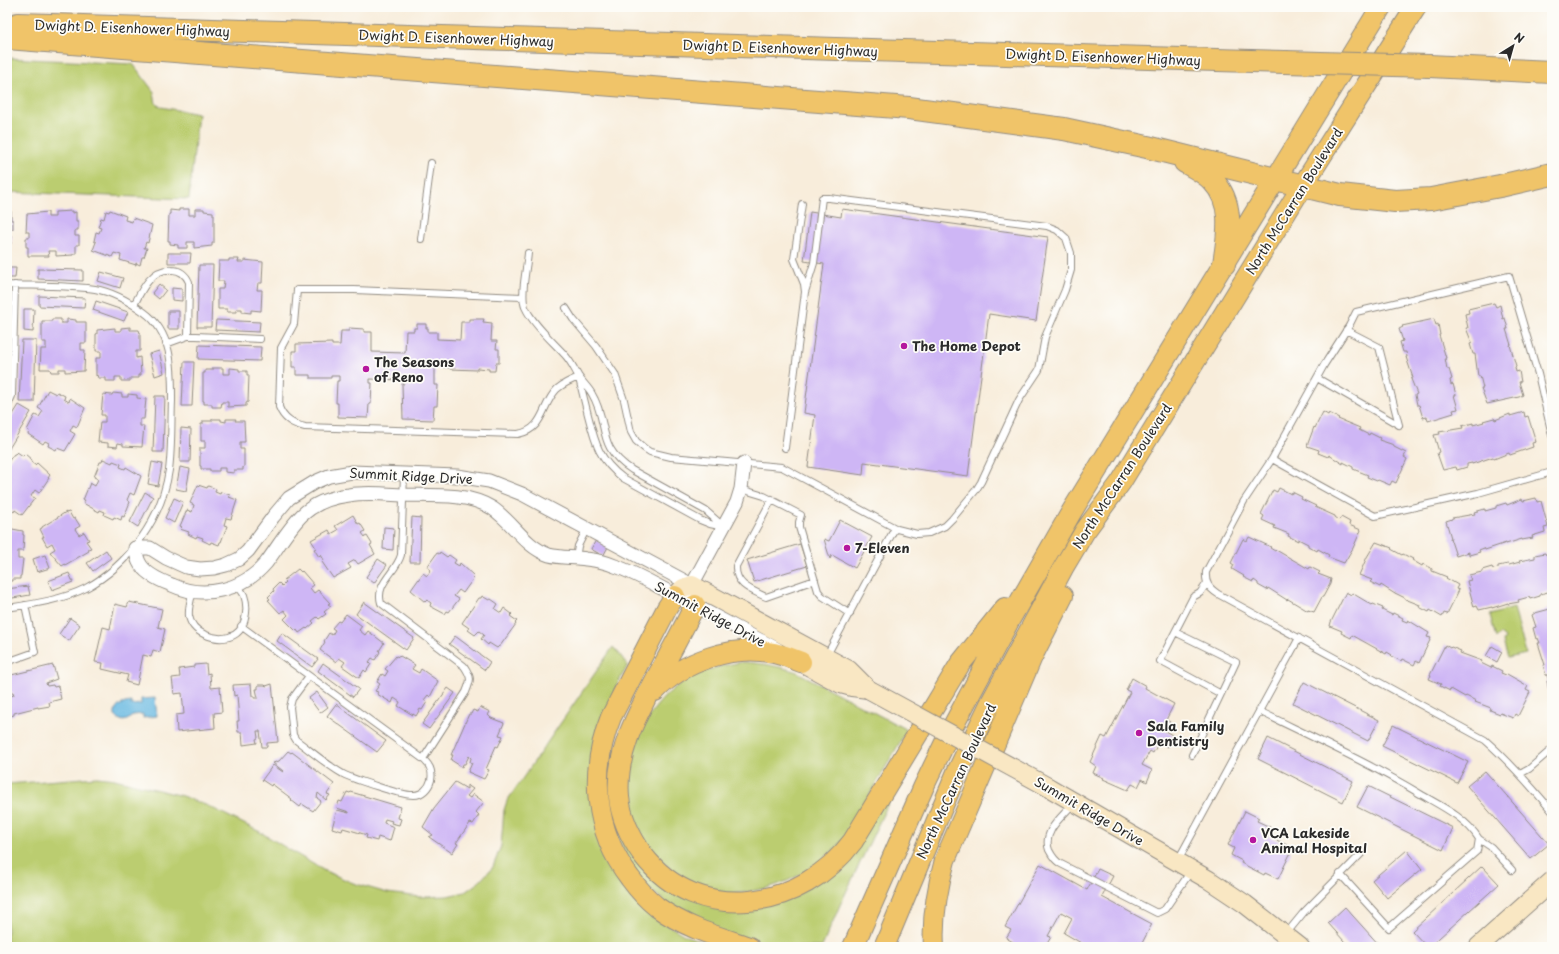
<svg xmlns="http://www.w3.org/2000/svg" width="1559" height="954" font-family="'Playpen Sans',sans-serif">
  <rect width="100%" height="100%" fill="#fdfcf7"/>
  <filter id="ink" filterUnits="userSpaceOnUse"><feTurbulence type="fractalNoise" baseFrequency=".025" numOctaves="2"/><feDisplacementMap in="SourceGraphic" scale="8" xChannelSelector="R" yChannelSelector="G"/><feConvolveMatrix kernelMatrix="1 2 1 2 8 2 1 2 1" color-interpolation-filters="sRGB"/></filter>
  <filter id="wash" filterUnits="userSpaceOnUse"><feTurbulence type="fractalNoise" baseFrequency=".012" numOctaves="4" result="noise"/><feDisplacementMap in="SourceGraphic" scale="16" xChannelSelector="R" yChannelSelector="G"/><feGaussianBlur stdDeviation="0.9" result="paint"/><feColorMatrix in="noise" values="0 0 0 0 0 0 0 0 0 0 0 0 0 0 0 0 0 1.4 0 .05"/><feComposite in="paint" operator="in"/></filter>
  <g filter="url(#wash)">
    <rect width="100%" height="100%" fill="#f8eddb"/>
    <path fill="#bbcd70" stroke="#737c4e" d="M7,58l126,6 21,28 2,12 5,3 37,7 -9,85 -182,-7z
      M1514,608l12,46 -18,4 -5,-16 2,-4 -5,-4 -4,4 -6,-23z
      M613,647c6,5 9,12 15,18l-12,22 -17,156 9,20 14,20 46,42 18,11 32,11h-711v-163l90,-7 18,2 67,17 26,10 52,26 63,38 30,13 34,10 33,4 27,-1 18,-4 14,-10 14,-15 8,-21 3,-36 3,-9z
      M742,662c19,1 37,4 55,10l110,58 -61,106c-22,27 -54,48 -89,54 -6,1 -14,3 -21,3 -8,1 -28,-3 -35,-6 -6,-2 -11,-6 -16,-9 -73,-40 -72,-143 -8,-192 19,-14 41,-20 65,-24z
      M904,770l-64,135 -18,42h-52l-55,-17 -31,-13 -46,-37 -30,-64 9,-2 64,81 115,-1z"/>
    <path fill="#65b7e1" stroke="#487186" d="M155,698l2,18 -14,2v-4l-10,1c-6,7 -11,8 -18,1 -1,-10 7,-13 16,-14v3l10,-1v-5z"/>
    <g id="blocks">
      <path fill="#ceb6f5" d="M179,209h10v6h6v-6h9v2l9,1v3h1v28h-2v3l-18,2v-6h-7v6h-9v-3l-8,-1v-3h-2l1,-27h1v-4l9,1z
        M842,209l206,28 -12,84 -47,-7 -21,162 -104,-14 -1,13 -55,-8 7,-52 -11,-2 20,-149 -20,-3 6,-49 31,5z
        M110,210l16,6 -1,4 7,2 1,-4 19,7 -4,18 -2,-1 -2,6h3l-3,9h-2l-2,8 -4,-2v2l-16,-5 1,-5 -7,-2 -2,4 -19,-7 3,-8 -2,-1 2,-9 3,1 2,-5 -3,-1 3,-9 3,1 2,-8 3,1z
        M7,211h4v9h2v9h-6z
        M72,211v2l4,-1v9h2v9h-3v6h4v9h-3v9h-3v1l-17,1v-5h-8l1,5h-21v-9h-2v-9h3v-6h-3l1,-18 21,-2v5h7v-5z
        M7,236h5l-3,18h-2z
        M168,253h23l-1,10h-22z
        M229,259h10l-1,3h6v-2l19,2 -1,21h-4l-1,7h5l-1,21 -10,-1v3l-9,-1v-3h-6v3h-9v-3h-9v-20h5l1,-8h-6l1,-20h10z
        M199,265h14l-2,62h-14z
        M7,268h9l-1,10h-8z
        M38,269l45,1v11l-45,-2z
        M101,272l22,6 -3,10 -22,-7z
        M159,284l7,6 -7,9 -7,-6z
        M172,288l10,1v12l-10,-1z
        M39,296l46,2 -1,10 -45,-2z
        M96,301l32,11 -4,9 -31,-11z
        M1494,303l2,4 4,-2 3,14 2,-1 3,11h-2l5,16h-1l6,21 -1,1 1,5 3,-1 2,11h-2l4,13 -4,2 -32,7 -6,-16h2l-3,-12h-2l-3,-22h-2l-3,-10 2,-1 -6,-15h2l-3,-14 4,-1 -1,-4z
        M24,309h10l-1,23 -9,-1z
        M168,311h11v18h-11z
        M52,319h9v4h6v-4l9,1v2h10v21h-5v7h4l-1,21 -19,1v-3h-6v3h-8l-1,-3h-10l1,-20h5v-7h-4v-21h10z
        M469,319h15l-1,3 9,1 -1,18h6l-1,8h3v14h-3l-1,8h-6v-2l-12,-1v2l-27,-1v-1l-15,-1v18h3l-1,21h-3l-1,14 -30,-1 -1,-35h2v-4l-34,-1v4h2l-1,21h-2l-1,14 -30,-1v-14h-2l1,-22h2v-5h-8v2h-21v-3h-14v-8h-4v-16h4v-7l36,-1v2h8l1,-14h8v-3l15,1v3h8v20l33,1 1,-22h8v-3h3v-4h9v4h2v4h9v7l23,1 1,-18h8z
        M1434,319l2,6 2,-1 2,11h-1l7,23h-1l2,11h2l3,10 -2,1 1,5 2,-1 3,11h-2l4,14 -5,1 1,3 -26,8 -1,-4 -4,1 -4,-13h-2l-2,-10 2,-1 -6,-15 2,-1 -7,-21h1l-1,-5h-3l-3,-10 3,-1 -4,-12 4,-2 -1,-1z
        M216,320l44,2 -1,10 -44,-2z
        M130,327v3h9l1,3v18h-4v7l4,-1 1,18h-2v3h-9v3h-9v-4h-6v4h-9v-3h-8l-1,-3 -1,1v-18h5v-7h-5v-17h1v-4l18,-2v3h6v-3z
        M22,340h14l-2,62h-15z
        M199,345l62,2 -1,14 -62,-2z
        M159,351l5,22 -9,3 -6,-22z
        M184,362h10l-2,44h-10z
        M213,368h10v6h7v-6l9,1v2h8v4h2l-1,27 -2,1v3l-18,1v-5h-6l-1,5h-9v-3h-8v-3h-1v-28h2v-3h8z
        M48,390l8,4 1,-2 8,4 -1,3 5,3 1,-4 15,10 -8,19 -4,-2 -3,6 5,3 -10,17 -8,-3 -1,2 -8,-4 1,-3 -4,-2 -2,3 -15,-10 1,-3 -2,-1 8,-15 4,2 4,-6 -5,-3z
        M113,393l9,1v3h6v-3l9,1v3l9,1 -2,20h-4v7h4l-2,21 -19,-1v-2l-5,-1 -1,4 -9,-1v-3l-10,-1 2,-20h5v-7h-4l2,-21 9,1z
        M155,396h10l-2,56h-10z
        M19,405l12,7 -24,40v-28z
        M1323,412l5,3 1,-2 10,5 -1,1 22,9 -1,2 10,5 1,-2 10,5 -1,2 15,5v2l12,6 -2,4 3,2 -11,24 -4,-2 -2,4 -12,-5 -1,1 -10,-4 1,-2 -15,-6v-2l-10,-5v2l-14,-9 -1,2 -10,-4 1,-3 -12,-4 7,-19 1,1z
        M1524,412l1,5 3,-1 8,26 -4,1 1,4 -23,8 -1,-2 -15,6 -1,-2 -21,7v-1l-5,1v3l-10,3 -1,-3 -13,3 -6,-17 2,-1 -5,-17 6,-1 -1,-2 24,-4 -1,-2 11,-3v2l11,-3 -1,-1 11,-3 1,2 15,-6v2z
        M212,419h9v2l5,1v-3h10l-1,2h9l1,21h-5v7h4v18h-1v3h-9v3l-9,-1v-4h-6v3h-9v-2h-9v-3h-1v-18h5v-7h-4v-17h2v-3h9z
        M181,428l10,1 -1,33h-10z
        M17,452l6,4 2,-2 7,6 -1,2 4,3 2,-2 13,12 -2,3h1l-10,15 -4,-3 -4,6 4,2 -13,17 -7,-5 -1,2 -7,-5 1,-3 -1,-1v-40l7,-9h1z
        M103,459l9,4 1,-2 8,3 -1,3 5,2 1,-2 15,9 -7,19 -4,-2 -3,7 3,2 -6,15 -2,-1 -1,4 -7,-3 -1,2 -9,-4 1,-3 -5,-2 -1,2 -16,-9 2,-3h-2l7,-17 5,3 3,-7 -4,-2 6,-15h2z
        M152,462l10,2 -4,22 -10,-2z
        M180,467l10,2 -4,22 -10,-2z
        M198,485l9,3 1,-2 8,3 -1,3 5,2 1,-2 9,3 -1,2 8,3 -6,19 -5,-1 -2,7 3,1 -6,16h-1l-1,3 -8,-3 -1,2 -8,-4 1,-2 -6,-2 -1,2 -8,-4 1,-2 -9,-3 2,-2 -2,-1 7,-16 5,2 2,-7 -4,-2z
        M1279,488l12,6 1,-2 10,5 -1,2 15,7 -1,1 20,9v1l4,3 2,-3 9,5 -1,3 12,5 -8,18 -9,15 -16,-6 1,-2 -11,-6 -1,2 -9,-5v-2l-10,-5v2l-10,-5 1,-2 -15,-6 1,-2 -13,-6 2,-4 -3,-2 12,-24 4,2z
        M145,492l8,5 -15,30 -8,-5z
        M174,498l9,4 -9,21 -9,-5z
        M1536,498l1,4 4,-1 7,26 -4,1 1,4 -13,4 1,2 -11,2v-1l-16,5v-1l-21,7 -1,-2 -5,2 1,2 -11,3v-3l-13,4 -6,-18h1l-5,-17 6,-2v-1l23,-4 -1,-2 11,-3v2l11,-3v-2l10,-3 1,2 15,-6 1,2z
        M66,512v1l3,-1 4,7 2,-1 5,8 -5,3 4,6 5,-3 5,8 -3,1 5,7 -3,1 1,2 -24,14v-1l-3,2 -12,-14 5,-3 -3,-6 -5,3 -5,-9h2l-4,-8 2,-1v-1z
        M353,515l5,9 2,-1 5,8 -3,2 3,4 2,-1 5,8 -2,1 5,9 -17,10 -3,-4 -7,4 3,4 -18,10 -11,-16 2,-2 -3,-5 -2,2 -5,-8 2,-1 -5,-8 18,-10 2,4 7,-4 -3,-4z
        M412,517l9,1 -1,44h-10z
        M840,520l32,17 -17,31 -23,-13 -2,4 -6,-20 5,2z
        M384,527l10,1 -1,22 -10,-1z
        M7,528l16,3v4h1l-1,16h-5v8h5l-2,17h-1v3h-8v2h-5z
        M1249,537l22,10 -1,1 5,3 1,-1 33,19 1,-2 10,5 -2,2 13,5 -1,5 -7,13h-1l-8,15 -6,-2v1l-20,-12 -1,1 -19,-12 -1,2 -9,-5v-2l-4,-3 -1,2 -10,-5 1,-1 -12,-7 2,-4 -3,-2 12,-24 4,2z
        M596,540l12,7 -5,9 -12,-7z
        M1376,542l16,6 -1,1 11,6 1,-1 10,5 -1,1 10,6 1,-2 9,5v2l15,6 -1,1 12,7 -2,4 3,1 -12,24 -3,-1 -2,4 -12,-7 -1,2 -10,-5 1,-2 -15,-6v-1l-10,-5v1l-14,-9 -1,2 -10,-5 2,-2 -13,-5 8,-18z
        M800,544l7,22 -53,16 -7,-22z
        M106,550l5,8 -18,13 -6,-8z
        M440,552l7,5 2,-2 7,5 -2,3 5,3 1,-3 14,13 -2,2 1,1 -10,14 -4,-3 -5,6 5,3 -10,13 -2,-1 -2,3 -15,-8 1,-3 -4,-3 -2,2 -14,-12 12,-17 4,3 4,-6 -4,-3 10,-14 2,1z
        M1545,553l1,2 6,-2v38l-12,3v2l-10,3 -1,-2 -11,3 1,2 -11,2v-1l-16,5v-1l-13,3 -2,-4 -3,1 -7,-26 4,-1 -2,-5 13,-3v-2l10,-3 1,2 5,-1v-2l10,-2 1,1 11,-3 -1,-1 16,-3v-3z
        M45,555l5,13 -13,4 -4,-13z
        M378,559l9,6 -13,18 -8,-6z
        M298,569l3,3 1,-1 12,14 -4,3 4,5 4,-3 12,13 -2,1 3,2 -7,6 2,2 -7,5 -2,-2 -5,4 2,2 -7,6 -1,-1 -7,5 -2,-3 -1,1 -12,-12 4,-4 -4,-5 -4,3 -12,-13 2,-1 -2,-2 6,-6 -1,-2 6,-6 3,3 4,-4 -2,-2z
        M69,573l4,9 -21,8 -4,-9z
        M28,586l2,9 -23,4v-10z
        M1346,592l5,3 1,-2 20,12 1,-1 10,4 -1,2 10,5 1,-2 10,5 -1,2 5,2 1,-2 21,13 -2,4 4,1 -12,25 -3,-2 -2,4 -12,-6 -1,2 -10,-5 1,-1 -5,-3 -1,2 -34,-19 -1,3 -10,-5 1,-2 -12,-5 1,-4z
        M482,596l7,4 2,-1 7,5 -3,5 6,4 3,-5 8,6 -2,2 7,5 -2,2 1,1 -16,22h-1l-2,2 -8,-5 -1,2 -7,-6 3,-4 -5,-4 -4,4 -7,-5 1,-2 -7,-5 17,-25h2z
        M129,602l33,7 -4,18 7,2 -5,23 -7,-2 -2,7 -8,-2 -6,30 -11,-3 2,-7 -26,-6 1,-6 -8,-1 8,-35 7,2 5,-25 12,3z
        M364,602l50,36 -8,12 -50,-36z
        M1550,609h2v82l-3,1 -2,-11h2l-2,-6h-1l-3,-10h2l-7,-22h2l-2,-5 -2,1 -3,-11 3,-1 -4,-12 3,-2z
        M346,614l16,12 -3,4 6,5 3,-4 16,12 -5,8 1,1 -5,8 -3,-2 -3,4 2,2 -5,8 -2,-2 -5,8 -17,-12 3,-4 -6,-4 -3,4 -16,-12 5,-8 -1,-1 5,-8 3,2 3,-5 -3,-2 6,-7 2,1z
        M70,618l10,7 -11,16 -10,-7z
        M282,633l36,26 -6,8 -35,-26z
        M455,636l35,26 -5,8 -36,-26z
        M1445,645l5,3 1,-1 10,4 -1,2 22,8 -1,2 10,5 1,-2 10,5 -1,2 5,2 1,-1 21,12 -2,4 4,2 -12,24 -3,-2 -2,4 -13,-5v1l-10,-4 1,-2 -16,-6 1,-1 -10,-5 -1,1 -14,-8 -1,2 -10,-5 1,-2 -12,-5 2,-4h-1z
        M1492,646l10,6 -5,10 -11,-6z
        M396,656l3,1 1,-1 15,9 -3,4 7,4 2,-4 17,12 -8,16 -2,-2 -4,5 3,2 -5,8 -2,-1 -4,7 -3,-2v1l-15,-9 2,-4 -6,-4 -2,5 -15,-9 1,-2 -3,-1 5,-7 -3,-2 5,-8 3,2 3,-5 -3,-2z
        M323,663l36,26 -6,8 -35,-26z
        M206,664l1,10 3,-1 1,15 9,-1 2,25 -8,1 1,15 -38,4 -1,-17 8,-1 -2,-21 -8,1 -2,-16 8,-1 -1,-8 15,-2v-2z
        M53,665l4,14 -11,4 1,3 6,-1 1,2 4,-1 3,13 -12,3 1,4 -12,2v-1l-24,6v2l-7,2v-20l7,-2 -1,-3 -6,2v-18z
        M1132,678l14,8 -1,2 29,16 -8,16 4,2 -5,9 9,5 -6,11 -9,-5 -6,11 -3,-2 -8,14 10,5 -5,12 -5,-3 -4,8 -6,-3 -4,6 -25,-11 1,-1 -11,-5 3,-7 -6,-4 12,-26 4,2 24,-46 -4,-2z
        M1304,682l75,38 -11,21 -75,-38z
        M251,684l1,12h2v2h4l-2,-9h2v-4h7l1,1 6,-2 6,58 -11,1v4h-5l-2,-16h-3l1,7 -2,1 1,4 -14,2 -1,-13h-4l-1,-11h2l-2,-26 -3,1 -1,-11z
        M448,688l7,5 -26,36 -7,-5z
        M317,692l11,15 -8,6 -11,-15z
        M336,704l50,37 -9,11 -50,-36z
        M480,707l10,5 -2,3 3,3 13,5 -5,12 4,1 -5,11 -2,-1 -10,23 3,1 -5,9 -16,-7 4,-9 -2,-1 1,-4 -2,-2 -4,8h-2l-1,3 -11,-7 2,-5h-2l18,-41h2l2,-4 5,2z
        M1393,725l75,37 -11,21 -75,-37z
        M1268,738l85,43 -10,21 -85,-43z
        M288,751l3,2 1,-1 42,32 -7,10 3,1 -4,5 -8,-7 -1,5 4,3 -8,10 -11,-7 -2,3 -9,-7 1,-1 -20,-15 -1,2 -9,-6 11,-15 10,7v-1l-10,-8 6,-2z
        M1485,771l64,73 -18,15 -64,-73z
        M455,782l12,7v-4l6,4 -6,7 3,2 3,-4 11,8 -8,10 3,3 -6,9 -3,-1 -14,20 2,1 -6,9 -23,-16 4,-2 -10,-8 11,-19z
        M1368,786l85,42 -10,22 -86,-43z
        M347,792l3,1 1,-1 50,15 -3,11 3,1 -2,6 -8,-2 1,-2 -7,-2 -1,4 10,4 -4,14 -12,-4 -1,4 -11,-3 1,-3 -24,-7 -1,3 -10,-3 5,-18 12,3v-1l-12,-4 2,-7 3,1z
        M1245,811l14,7 -2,3 13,6 -4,8 23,11 -2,4 4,2 -13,27 -13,-6 -1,2 -23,-12 1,-2 -11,-6 3,-7 -6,-3z
        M1407,850l15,19 -35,29 -15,-18z
        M1040,864l47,26 11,-21 15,7 -11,21 50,27 -12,23h-52l-24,-14 8,-15 -11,-6 -13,24 3,1 -6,10h-34l2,-5 -7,-4 5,-8 -6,-3z
        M1482,866l17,18 -70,63h-2l-15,-16z
        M1345,907l8,9 28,31h-32l-5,-6 -16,-18z"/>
    </g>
  </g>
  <g filter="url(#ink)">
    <use href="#blocks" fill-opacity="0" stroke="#928c83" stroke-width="1"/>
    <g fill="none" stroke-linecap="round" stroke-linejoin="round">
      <defs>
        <path id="lane" d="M421,239l10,-76
          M528,253c-1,14 -8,41 -3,54 7,16 27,34 39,47 7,7 10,15 15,23 4,6 10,11 13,17 18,30 3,52 40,76l74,41 18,16
          M7,285c29,1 59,0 88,4 17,3 35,13 49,23 29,21 28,57 28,89 -1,23 0,46 -3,69 -7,48 -40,95 -83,118 -24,12 -53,16 -79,20
          M523,297l-169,-7h-57l-3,34 -13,24 -2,59c5,13 14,17 26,20l213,7c27,-5 23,-29 39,-45 7,-6 14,-9 22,-12
          M134,305c8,-16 18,-37 38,-35 8,0 14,5 17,12l-1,54
          M566,308l7,11 23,27 19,28 9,26 7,32 5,9 8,7 6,4 21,5 111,10 115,62 20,5 12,-1 16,-7 7,-7 24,-29 5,-8 38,-82 20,-30 6,-33 20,-47 6,-20v-17l-5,-15 -9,-8 -10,-4 -218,-28h-7l-8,65 -9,29
          M1346,330l33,17 20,78
          M166,344l22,-8h8l64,3
          M579,378c3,13 6,25 9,37 7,28 11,45 35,63l77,42 10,4 14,3
          M1317,378l82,47
          M7,407l5,-11 3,-111
          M1552,435l-14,-61 -29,-98 -153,36 -7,14 -25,39 -52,94 -28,42 -38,71c-1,11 3,16 12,22l267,146c25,22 46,46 67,71
          M785,448l20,-156 -1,-8 -10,-25 8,-55
          M1272,459l103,57 103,-23 74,-21
          M741,489l23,7 37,19 -2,7v5l19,64 4,5 28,18
          M772,499l-36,67c-1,19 15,24 30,31l49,-17
          M576,558l2,-12 9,-18
          M193,591c-2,8 -5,16 -4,25 3,17 25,25 40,21 17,-4 20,-28 15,-42 -2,-4 -5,-7 -7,-10
          M241,626l182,133 43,-67c5,-12 6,-14 -2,-26l-83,-63c-6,-20 15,-30 20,-48l3,-81
          M1175,632l61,30 -15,32
          M827,655l68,-127
          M7,662l28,-10 -10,-47
          M309,676l-17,23 -2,8 3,28 3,5c15,11 31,25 47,34 10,5 60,22 71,21 8,0 15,-7 17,-15 2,-9 -1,-15 -8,-21
          M1259,711c55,27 110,52 163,84 21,12 44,23 57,44l-2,12 -88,77 -49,-54
          M1192,755l29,-61 -61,-33 33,-64 7,-4 7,-10
          M1520,774l9,-5 23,-20
          M1074,803c-11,13 -32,28 -25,47 3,6 6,11 12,14l96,49 8,-4 26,-38
          M1479,839l12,8 21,23
          M1178,860l121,-222
          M1286,934l18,-22 60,-61"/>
        <path id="street" d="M692,585l-170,-91 -33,-13 -32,-5 -105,-4 -23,4 -14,6 -26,16 -16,19 -25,34 -9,8 -13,6 -12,3 -14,1 -14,-2 -20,-9 -16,-10h-15c1,4 2,10 4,14 5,11 22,19 33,23 32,15 71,5 94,-22 12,-16 22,-34 36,-48 13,-12 29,-18 47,-20 17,-3 35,-1 52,0 29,1 65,-3 91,13 21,14 32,38 57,47 12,3 25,2 37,4 10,1 20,3 29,7 21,7 40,19 60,29 34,18 68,36 102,54
          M695,592l-3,-7 45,-83 4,-13 3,-26"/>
        <path id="secondary" d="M675,596l8,-8 9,-3 157,85 19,19
          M801,662l40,22 11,3 16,2
          M1048,787l161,93 36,24 55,43
          M1478,947l74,-66"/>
        <path id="primary" d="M675,596l-8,12 -56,109c-22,54 -17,114 19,161 8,11 17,21 27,29 29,21 59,29 92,40
          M695,605c-12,24 -24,47 -37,70 -20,38 -43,77 -39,122 2,21 12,41 24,58 56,73 160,54 210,-14l107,-177 45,-56
          M655,691c28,-30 79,-47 119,-38 9,2 18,5 27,9
          M853,947l71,-161 28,-58 58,-109 62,-108 309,-504
          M884,947l73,-175 32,-66 74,-138 22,-37 36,-49 182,-297 113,-178
          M934,947c-2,-30 3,-58 11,-87l87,-203 31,-61"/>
        <path id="highway" d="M18,24l818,25 449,13
          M7,38l902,70 155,21 83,18 193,48 55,6 36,-2 69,-13 52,-12
          M1429,66l123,6
          M1185,162c9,5 21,11 28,19 22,23 15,55 11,83"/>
      </defs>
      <use href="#lane" stroke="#928c83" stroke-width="8"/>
      <use href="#street" stroke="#928c83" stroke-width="15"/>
      <use href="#secondary" stroke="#928c83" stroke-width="20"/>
      <use href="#primary" stroke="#928c83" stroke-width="22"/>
      <use href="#highway" stroke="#928c83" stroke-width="24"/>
      <use href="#lane" stroke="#fff" stroke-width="6"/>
      <use href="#street" stroke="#fff" stroke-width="13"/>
      <use href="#secondary" stroke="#f9e7c3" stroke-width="18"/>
      <use href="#primary" stroke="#f0c469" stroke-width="20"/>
      <use href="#highway" stroke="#f0c469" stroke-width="22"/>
      <defs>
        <path id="secondary-bridge" d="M868,689l180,98"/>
        <path id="highway-bridge" d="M1285,62l144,4"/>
      </defs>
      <use href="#secondary-bridge" stroke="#928c83" stroke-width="20" stroke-linecap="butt"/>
      <use href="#highway-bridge" stroke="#928c83" stroke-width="24" stroke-linecap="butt"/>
      <use href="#secondary-bridge" stroke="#f9e7c3" stroke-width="18"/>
      <use href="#highway-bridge" stroke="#f0c469" stroke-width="22"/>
    </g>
  </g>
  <g fill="#b5179e" stroke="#fdfcf7" stroke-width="1.5">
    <circle cx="904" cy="346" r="4"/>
    <circle cx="366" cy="369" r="4"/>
    <circle cx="847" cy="548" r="4"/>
    <circle cx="1139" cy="733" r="4"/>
    <circle cx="1253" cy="840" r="4"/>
  </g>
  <g text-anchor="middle" stroke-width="3.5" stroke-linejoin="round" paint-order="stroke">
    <g font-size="13" fill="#2b2b2b" stroke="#fdfcf7">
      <text transform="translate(132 28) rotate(2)" y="5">Dwight D. Eisenhower Highway</text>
      <text transform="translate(456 38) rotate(2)" y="5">Dwight D. Eisenhower Highway</text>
      <text transform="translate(780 48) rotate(2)" y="5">Dwight D. Eisenhower Highway</text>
      <text transform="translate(1103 57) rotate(2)" y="5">Dwight D. Eisenhower Highway</text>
      <text transform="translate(1294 201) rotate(-58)" y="5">North McCarran Boulevard</text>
      <text transform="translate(411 476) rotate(3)" y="5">Summit Ridge Drive</text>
      <text transform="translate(1122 476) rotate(-57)" y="5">North McCarran Boulevard</text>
      <text transform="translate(710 614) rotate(28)" y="5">Summit Ridge Drive</text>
      <text transform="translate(956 781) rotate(-65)" y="5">North McCarran Boulevard</text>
      <text transform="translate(1089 811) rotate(30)" y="5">Summit Ridge Drive</text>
    </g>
    <g font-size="13" font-weight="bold" fill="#2b2b2b" stroke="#fdfcf7" text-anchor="start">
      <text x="912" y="351">The Home Depot</text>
      <text x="374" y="367">The Seasons<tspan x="374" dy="15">of Reno</tspan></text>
      <text x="855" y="553">7-Eleven</text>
      <text x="1147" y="731">Sala Family<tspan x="1147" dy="15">Dentistry</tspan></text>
      <text x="1261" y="838">VCA Lakeside<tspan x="1261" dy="15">Animal Hospital</tspan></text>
    </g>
  </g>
  <rect width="1559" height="954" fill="none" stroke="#fdfcf7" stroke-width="24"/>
  <g transform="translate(1513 46) rotate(37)" stroke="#fdfcf7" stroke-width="3" paint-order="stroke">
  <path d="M0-3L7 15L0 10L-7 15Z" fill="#2b2b2b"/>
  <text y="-6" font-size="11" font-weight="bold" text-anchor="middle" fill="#2b2b2b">N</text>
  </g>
</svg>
